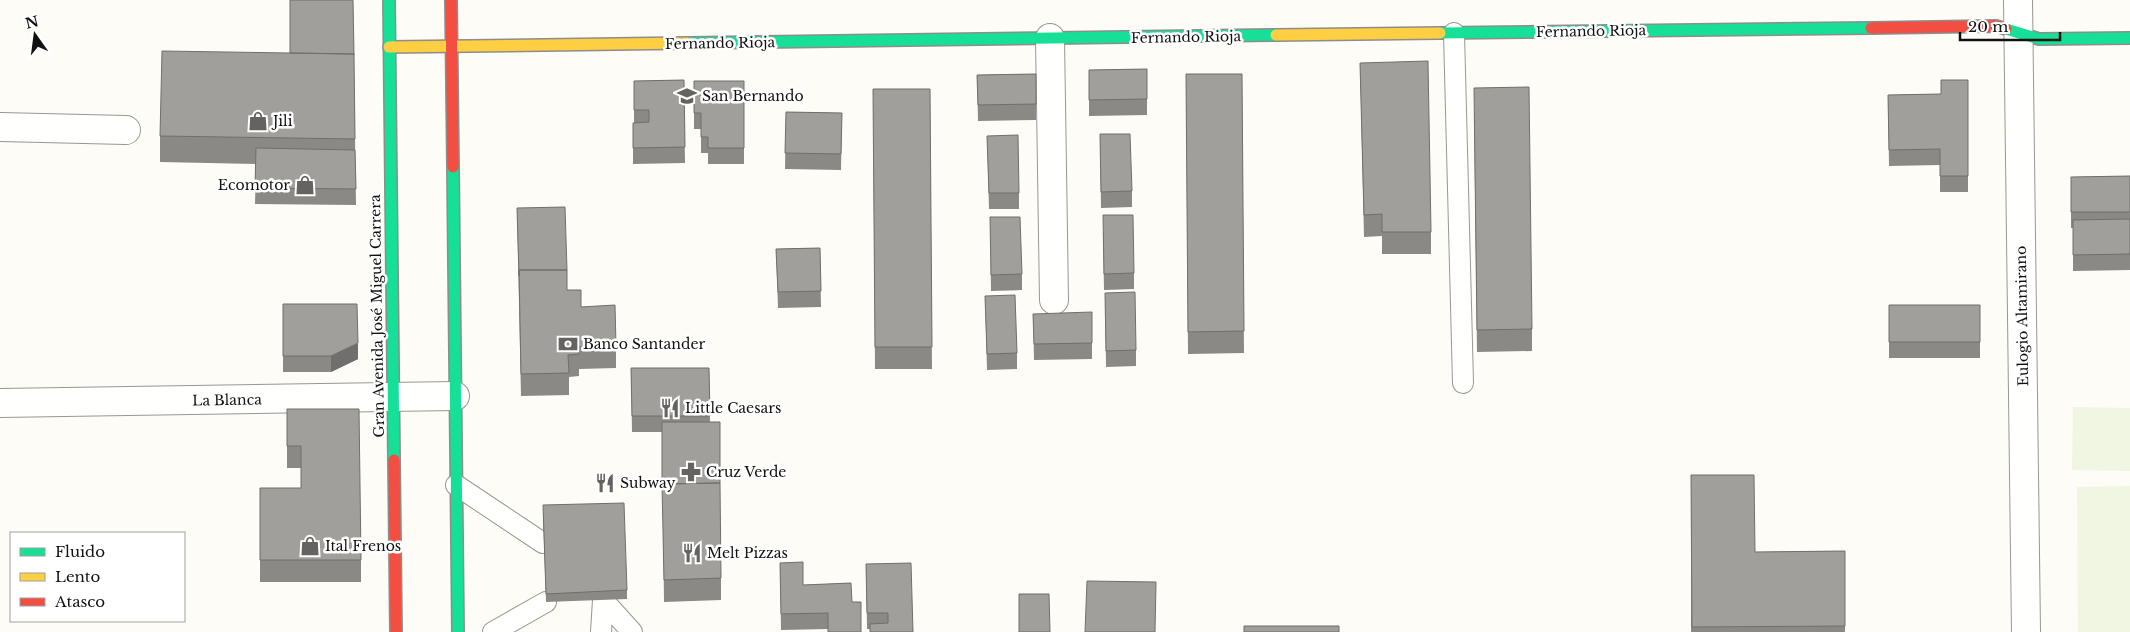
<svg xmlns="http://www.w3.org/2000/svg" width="2130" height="632" font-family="'Libre Baskerville',serif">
  <rect width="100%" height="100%" fill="#fdfcf7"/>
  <path fill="#f0f6e1" d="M2073,407l57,1v63l-58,-1z
    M2130,486v146h-52l-1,-145z"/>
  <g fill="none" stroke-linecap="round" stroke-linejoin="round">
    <defs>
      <path id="lane" d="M1454,33l9,350
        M456,485l87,58
        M603,600l29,32
        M493,632l53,-30
        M601,632l2,-32"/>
      <path id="street" d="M2018,0l8,632
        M1050,38l4,262
        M0,127l126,3
        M0,403l455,-7"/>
      <path id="fast" d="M389,0l5,460
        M2006,29l33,10 91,-1
        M1440,33l431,-5
        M688,43l588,-8
        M453,167l5,465"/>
      <path id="slow" d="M1276,35l164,-2
        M389,47l299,-4"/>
      <path id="jam" d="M451,0l2,167
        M1871,28l125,-2 10,3
        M394,460l2,172"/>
    </defs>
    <use href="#lane" stroke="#979795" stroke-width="22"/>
    <use href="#street" stroke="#979795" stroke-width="30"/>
    <use href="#fast" stroke="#8e8d8b" stroke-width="14"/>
    <use href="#slow" stroke="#8e8d8b" stroke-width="14"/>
    <use href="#jam" stroke="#8e8d8b" stroke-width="14"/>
    <use href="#lane" stroke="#fffffe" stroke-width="20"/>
    <use href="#street" stroke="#fffffe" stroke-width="28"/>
    <use href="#fast" stroke="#16e098" stroke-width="11"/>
    <use href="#slow" stroke="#ffcf43" stroke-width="11"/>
    <use href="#jam" stroke="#f24e42" stroke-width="11"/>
  </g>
  <path fill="#8a8986" d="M353,0l3,205 -101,-1 1,-40 -96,-2v-26l130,-83z
    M1360,63l71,169v22h-49v-18l-18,1z
    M1147,69v46l-58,1v-46z
    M1036,74v46l-58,1 -1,-46z
    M1186,74h56l2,279 -56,1z
    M684,80l1,83 -52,1v-41h1v-42z
    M1968,80v112h-28v-27l-51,1 -1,-71 53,-1z
    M694,81h50v83h-36v-11h-7v-24h-7z
    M873,89h57l2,280h-57z
    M1474,110l58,219v22l-55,1z
    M786,112l56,1 -1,57 -56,-1z
    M1100,134l32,57v16l-31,1z
    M987,136l32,57v16h-30z
    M2130,176v94l-57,1v-43h-2v-51z
    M517,208l50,82 49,56v22l-37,1v7l-10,1v18l-48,1z
    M990,217l32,57v16l-31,1z
    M1103,231l31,42v16l-30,1z
    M820,248l1,59 -43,1 -2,-59z
    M1105,293l31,57v16l-30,1z
    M985,296l32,57v16l-30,1z
    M283,304l75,55 -27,13h-48z
    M1889,305h91v53h-91z
    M1033,314l59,29v16l-58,1z
    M631,368h78l1,54 11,156v22l-57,2 -2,-170h-30z
    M287,409l74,151v22h-101v-94h41v-20h-14z
    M1691,475l64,77 90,-1v81h-154z
    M543,514l84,76v9l-81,3z
    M780,563l23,22 48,-2 -23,46 -47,1z
    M866,564l47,68 -46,-3z"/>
  <path fill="#716f6d" d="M358,343v16l-27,13v-16z"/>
  <path fill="#a19f9c" stroke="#716f6d" d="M290,0h63l1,55v-1l-64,-1z
    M162,51l192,3 1,85 -195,-3z
    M1428,61l3,171h-49v-18l-18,1 -4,-152z
    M1147,69v30l-58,1v-30z
    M1036,74v30l-58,1 -1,-30z
    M1186,74h56l2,257 -56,1z
    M684,80l1,67 -52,1v-25l16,-1v-12h-15v-29z
    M1941,80h27v96h-28v-27l-51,1 -1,-55 53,-1z
    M694,81h50v67h-36v-11h-7v-24h-7z
    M1529,87l3,242 -55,1 -3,-242z
    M873,89h57l2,258h-57z
    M786,112l56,1 -1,41 -56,-1z
    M1100,134h30l2,57 -31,1z
    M1018,135l1,58h-30l-2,-57z
    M256,148l99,2 1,39 -101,-1z
    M2130,176v36h-59v-35z
    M565,207l2,63h-48v6l-2,-68z
    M1103,215h30l1,58 -30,1z
    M990,217h30l2,57 -31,1z
    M2130,219v35l-57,1v-35z
    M820,248l1,43 -43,1 -2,-43z
    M519,270h48v20h14v17l34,-2 1,41 -37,1v7l-11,1 1,18 -48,1z
    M1135,292l1,58 -30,1 -1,-58z
    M1015,295l2,58 -30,1 -2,-58z
    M283,304h74l1,39 -27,13h-48z
    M1889,305h91v37h-91z
    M1092,312v31l-58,1 -1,-30z
    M631,368h78l1,48h-78z
    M287,409h72l2,151h-101v-72h41v-42h-14z
    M662,422h58v61l-58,1v6z
    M1691,475h63l1,77 90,-1v75l-153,1z
    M720,483l1,95 -57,2 -2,-96z
    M624,503l3,87 -81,4 -3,-89z
    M803,562v23l48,-2 1,19h9v30h-33v-19l-47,1 -1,-51z
    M911,563l2,69h-43v-8l18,-1v-10h-21l-1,-49z
    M1087,581l69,1 -1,50h-70z
    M1019,594h30l1,38h-31z
    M1244,626h95v6h-95z"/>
  <defs>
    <symbol id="school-bare" viewBox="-9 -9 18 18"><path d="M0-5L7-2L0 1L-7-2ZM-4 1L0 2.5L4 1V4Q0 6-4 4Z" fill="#646362" stroke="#fff" stroke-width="2.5" paint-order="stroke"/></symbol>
    <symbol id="shop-bare" viewBox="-9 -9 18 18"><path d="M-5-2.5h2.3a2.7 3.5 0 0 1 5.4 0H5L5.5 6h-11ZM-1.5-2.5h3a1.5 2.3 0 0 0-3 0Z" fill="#646362" stroke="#fff" stroke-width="2.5" paint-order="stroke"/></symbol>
    <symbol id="bank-bare" viewBox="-9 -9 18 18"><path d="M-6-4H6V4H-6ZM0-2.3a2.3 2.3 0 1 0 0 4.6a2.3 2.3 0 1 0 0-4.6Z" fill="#646362" stroke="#fff" stroke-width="2.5" paint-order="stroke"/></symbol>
    <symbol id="restaurant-bare" viewBox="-9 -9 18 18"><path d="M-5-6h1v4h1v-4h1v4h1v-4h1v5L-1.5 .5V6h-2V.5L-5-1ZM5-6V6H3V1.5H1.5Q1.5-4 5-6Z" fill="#646362" stroke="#fff" stroke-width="2.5" paint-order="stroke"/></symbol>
    <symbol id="pharmacy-bare" viewBox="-9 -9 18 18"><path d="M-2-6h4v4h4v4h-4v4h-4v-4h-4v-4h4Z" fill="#646362" stroke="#fff" stroke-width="2.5" paint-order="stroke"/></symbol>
  </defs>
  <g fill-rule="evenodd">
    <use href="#school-bare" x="673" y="82" width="28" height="28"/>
    <use href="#shop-bare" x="244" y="107" width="28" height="28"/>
    <use href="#shop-bare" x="291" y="171" width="28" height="28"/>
    <use href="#bank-bare" x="554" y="330" width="28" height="28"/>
    <use href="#restaurant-bare" x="656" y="394" width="28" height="28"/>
    <use href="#pharmacy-bare" x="677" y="458" width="28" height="28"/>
    <use href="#restaurant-bare" x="591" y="469" width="28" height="28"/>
    <use href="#shop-bare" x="296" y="532" width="28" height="28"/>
    <use href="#restaurant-bare" x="678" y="539" width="28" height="28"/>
  </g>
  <g text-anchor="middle" stroke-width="5" stroke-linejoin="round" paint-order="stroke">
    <g font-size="14" fill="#111" stroke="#fff">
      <text transform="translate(1591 31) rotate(-1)" y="5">Fernando Rioja</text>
      <text transform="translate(1186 37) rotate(-1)" y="5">Fernando Rioja</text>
      <text transform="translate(720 43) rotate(-1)" y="5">Fernando Rioja</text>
      <text transform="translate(377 316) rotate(-91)" y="5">Gran Avenida José Miguel Carrera</text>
      <text transform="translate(2022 316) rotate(-91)" y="5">Eulogio Altamirano</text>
      <text transform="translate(227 400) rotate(-1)" y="5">La Blanca</text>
    </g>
    <g font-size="14" fill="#111" stroke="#fff" text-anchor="start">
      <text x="702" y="101">San Bernando</text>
      <text x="273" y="126">Jili</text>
      <text x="290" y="190" text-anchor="end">Ecomotor</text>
      <text x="583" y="349">Banco Santander</text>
      <text x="685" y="413">Little Caesars</text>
      <text x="706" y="477">Cruz Verde</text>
      <text x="620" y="488">Subway</text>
      <text x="325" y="551">Ital Frenos</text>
      <text x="707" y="558">Melt Pizzas</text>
    </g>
  </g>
  <rect x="10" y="532" width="175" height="90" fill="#ffffff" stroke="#a0a0a0"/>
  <rect x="20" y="548" width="25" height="8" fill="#16e098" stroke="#a0a0a0"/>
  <text x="55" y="557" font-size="15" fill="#111111">Fluido</text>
  <rect x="20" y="573" width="25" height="8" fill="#ffcf43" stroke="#a0a0a0"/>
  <text x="55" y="582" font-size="15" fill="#111111">Lento</text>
  <rect x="20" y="598" width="25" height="8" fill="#f24e42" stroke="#a0a0a0"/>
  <text x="55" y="607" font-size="15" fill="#111111">Atasco</text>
  <g transform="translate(35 35) rotate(346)" stroke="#ffffff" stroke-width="4" paint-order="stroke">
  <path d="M0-4L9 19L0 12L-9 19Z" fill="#111111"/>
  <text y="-8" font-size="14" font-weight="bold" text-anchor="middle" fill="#111111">N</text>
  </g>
  <path d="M1960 32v8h100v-8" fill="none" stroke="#111111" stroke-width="2.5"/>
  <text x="1968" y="32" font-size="15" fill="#111111" stroke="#ffffff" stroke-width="4" paint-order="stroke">20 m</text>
</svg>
